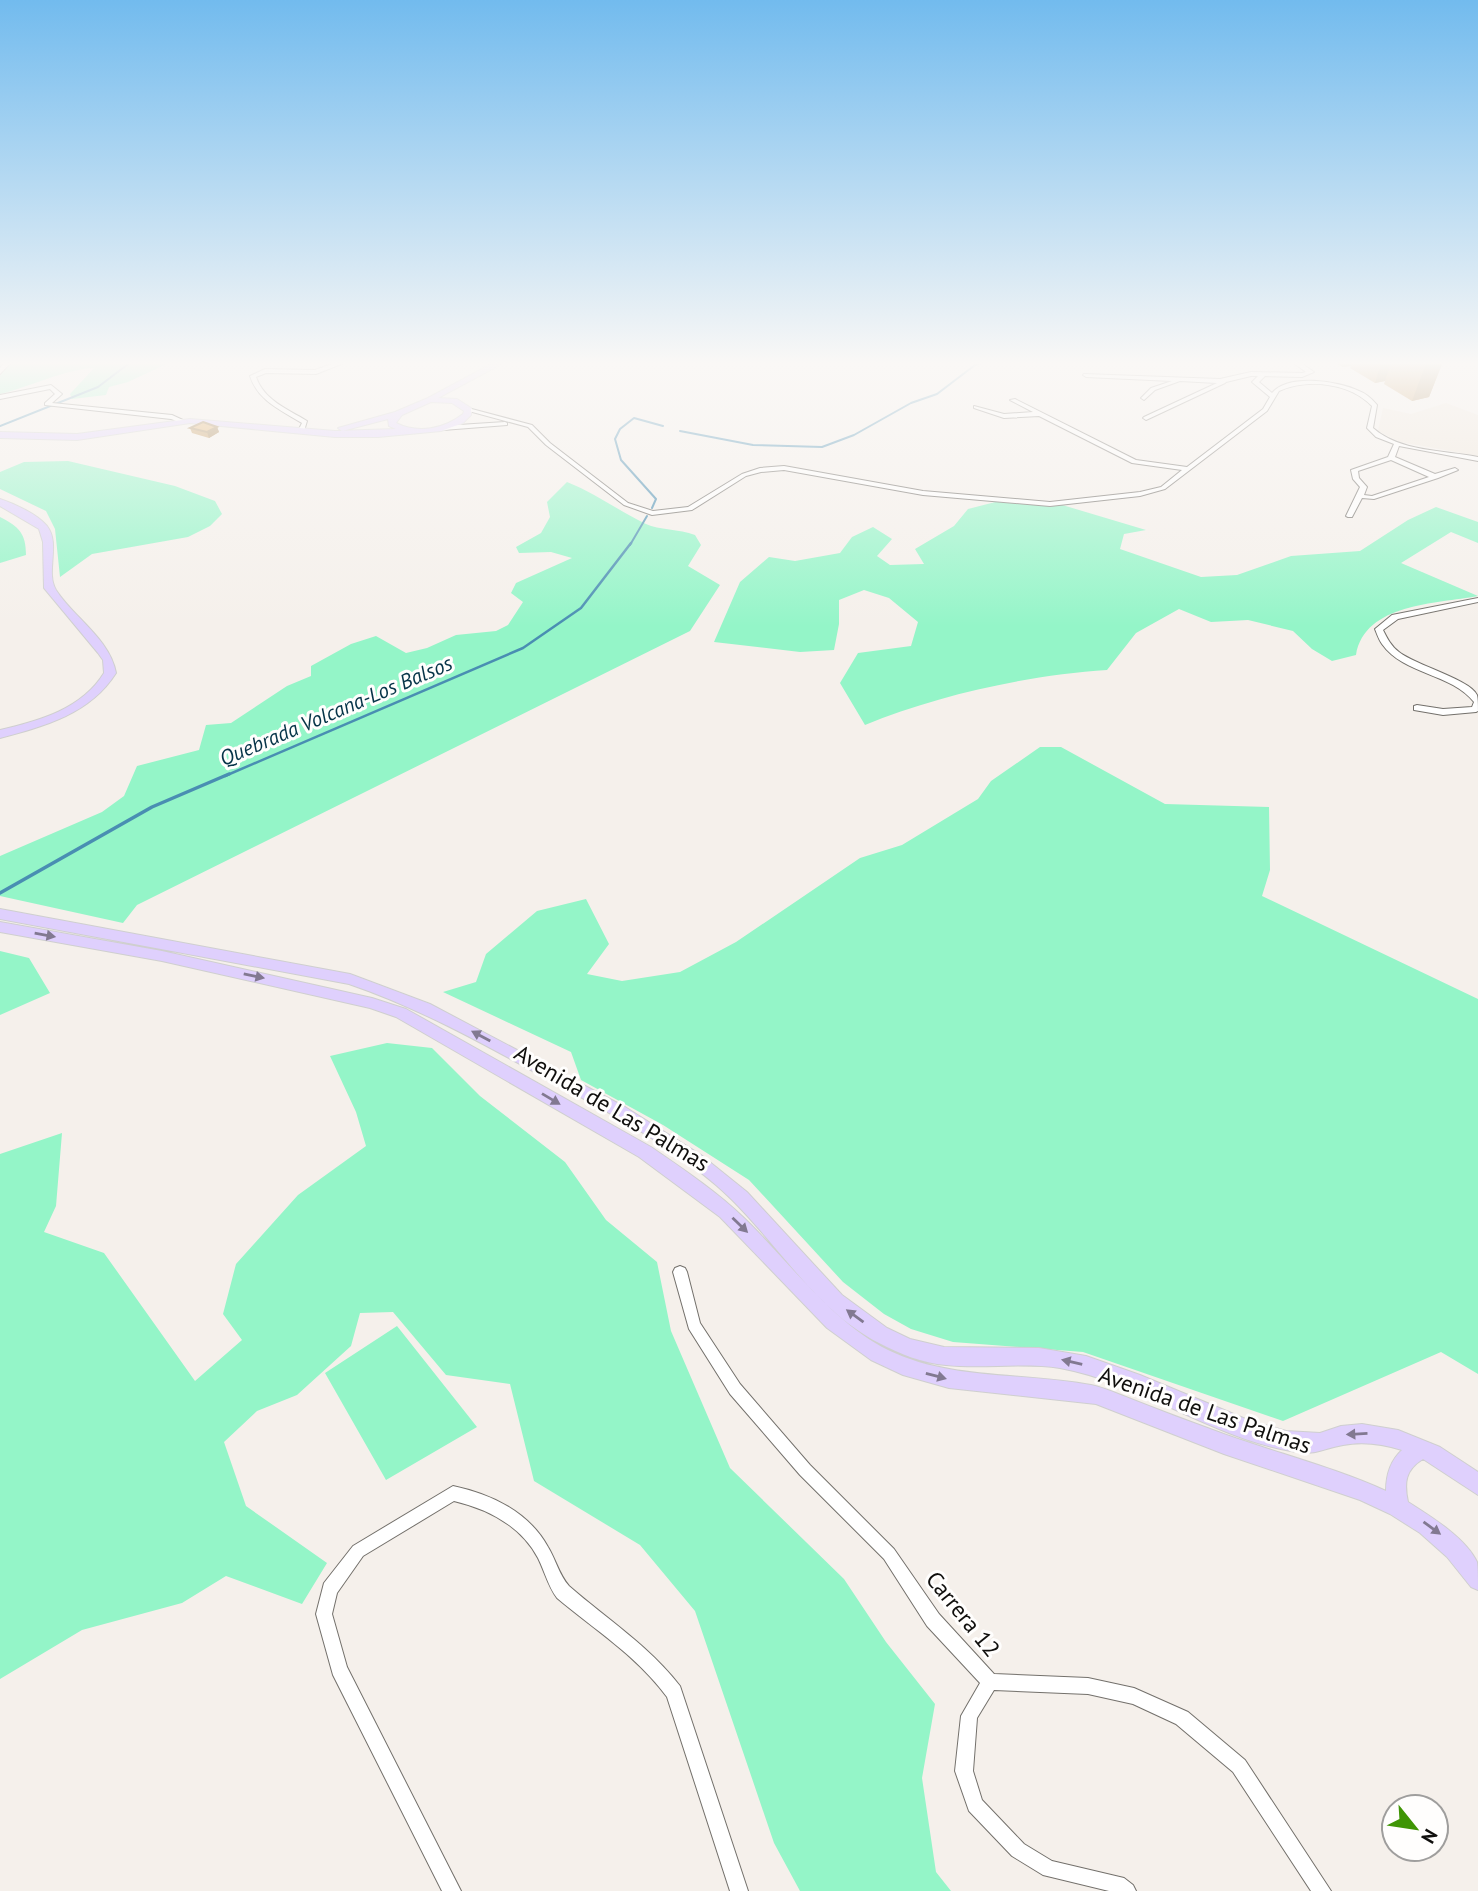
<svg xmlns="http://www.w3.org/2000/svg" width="1478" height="1891" font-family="'PT Sans',sans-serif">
  <rect width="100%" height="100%" fill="#f5f0eb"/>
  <path fill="#efe6da" d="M1446,403l32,12v41l-78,-14 -22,-11 5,-23 28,6z"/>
  <path fill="#94f5c8" d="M0,361h173l-45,21 -19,5 -3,8 -34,4 -2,-5 24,-26c-32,2 -61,18 -94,26z
    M68,461l107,25 40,15 7,13 -12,12 -22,11 -96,17 -32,23 -5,-48 -9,-18 -46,-22v-17l24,-10z
    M567,482c28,11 52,29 79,42 13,6 33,5 49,11l6,10 -13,21 32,19 -30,46 -553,274 -14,18 -123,-27v-40l102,-44 22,-16 13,-30 62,-16 7,-25 25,-2 56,-37 24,-10v-10l40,-22 25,-8 30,17 21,-5 29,-13 40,-4 12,-6 15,-23 -12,-9 5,-10 56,-25 -21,-6 -32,1 -3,-6 25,-14 9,-16 -3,-15z
    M1011,498l48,6 87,26 -22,4 -4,15 81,28 36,-2 54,-19 69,-5 48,-31 28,-13 42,15v21l-27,-11 -50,31 77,33c-42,8 -113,7 -122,59l-24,6 -20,-12 -19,-18 -45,-11 -37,2 -32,-13 -43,24 -29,37c-78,5 -170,25 -242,55l-25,-42 18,-30 53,-7 7,-24 -29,-24 -25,-8 -25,10v24l-5,26 -34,2 -86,-10 26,-60 29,-25 26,4 45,-8 12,-16 21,-10 19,12 -15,17 13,9 34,-1 -9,-15 39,-23 14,-17z
    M0,517c19,10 26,16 26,38l-26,8z
    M1040,747h21l104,57 104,3 1,63 -8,26 216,103v375l-37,-22 -158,69 -200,-69 -130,-10 -42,-13 -27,-15 -41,-32 -94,-102 -86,-55 -82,-45 -10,-28 -128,-60 33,-10 10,-28 51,-43 49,-12 23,45 -22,30 35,7 58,-9 56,-30 124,-84 42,-13 76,-46 13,-18z
    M0,951l29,7 21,35 -50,22z
    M387,1043l45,5 48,48 85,66 41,58 51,42 14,69 59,137 114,111 42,63 49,62 -13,74 14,94 15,19h-151l-26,-48 -79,-232 -55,-66 -106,-64 -24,-97 -64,-9 -53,-63 -33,1 -9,33 -54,49 -40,16 -33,31 22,64 81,57 -25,41 -76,-28 -44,27 -100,27 -82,49v-525l62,-21 -6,73 -12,26 60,21 91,128 47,-41 -19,-26 13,-50 62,-69 68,-49 -10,-34 -26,-56z
    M397,1326l80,101 -91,53 -61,-107z"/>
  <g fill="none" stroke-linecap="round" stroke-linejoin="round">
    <path stroke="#498eb2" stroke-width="2" d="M0,426l98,-39 34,-26
      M680,431l73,14 69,2 32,-12 57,-32 26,-9 38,-29 11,-4
      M652,508l4,-9 -35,-39 -6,-21 5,-10 14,-11 29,8
      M630,545l17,-29"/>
    <path stroke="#498eb2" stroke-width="2.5" d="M225,776l298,-128 58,-40 50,-65"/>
    <path stroke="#498eb2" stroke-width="3.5" d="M0,893l152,-86 77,-33"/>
    <defs>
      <path id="minor" d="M6,361h6l-12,13v-6z
        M340,361h9l-33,13 -50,-1 -10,4c8,23 31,32 51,44l-3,10 -3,2 -3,-2 4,-8c-21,-13 -44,-22 -52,-47l15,-7 50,1z
        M1291,361h7l16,11 -12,5 -37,-1 -6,6 13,11c16,-20 67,-12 87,-2 8,3 13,8 18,14l-4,23c27,24 71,22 105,29v4l-79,-15 -4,11 40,17 20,-6 3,2 -20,8 -64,21 -12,-1 -10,19h-4l-2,-1 14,-29 -7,-8 -2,-9 37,-13 6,-13 -18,-7 -9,-9 5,-22c-22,-23 -64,-28 -93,-15l-12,20 -102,78 -25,7 -90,10 -127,-11 -139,-25 -23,2 -15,4 -54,34 -40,5 -28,-10 -78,-60 -18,-18 -63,-17 3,-2 64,17 18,18 78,60 25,8 35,-4 54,-33 18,-6 24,-2 139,25 127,11 90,-10 21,-5 21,-17 -50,-7 -93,-47 -35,2 -30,-10v-2l30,8 29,-2 -23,-12 5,-1 121,61 51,7 76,-58 7,-12 -18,-15 6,-6h-7l-25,6 -1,1 -79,37 -3,-2 1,-1 73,-34 -37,-2 -25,9 -11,10 -3,-2 10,-10 21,-7 -86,-4 -3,-2 1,-1 136,5 31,-7 51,1 4,-1zM1391,460l38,17 -57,19 -8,-1 3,-8 -8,-9 -1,-7z
        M51,385l11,9 -10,9 120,12 13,6 -3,2 -11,-4 -126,-14v-2l10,-9 -5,-5 -50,10v-4z
        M505,422l2,1v2l-64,5 -3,-2 3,-2z
        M1478,598v4l-80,17 -15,11c4,8 8,16 16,22 16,13 72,28 78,43 1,4 1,11 1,16l-2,1 -33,3 -29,-5v-4l3,-1 26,4 29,-2 2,-5c-23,-29 -70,-27 -92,-58 -3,-4 -5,-10 -7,-15l17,-14z
        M680,1266l5,2 2,4 13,51 40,61 70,81 84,84 45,65 55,60 94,4 46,10 54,24 57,48 86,131h-20l-78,-119 -57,-48 -43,-20 -45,-10 -94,-4 -17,28 -4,53 9,29 42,44 28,17 72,17 9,7 3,6h-27l-66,-16 -31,-19 -43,-45 -14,-40 6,-55 19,-33 -53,-57 -43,-67 -84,-84 -70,-81 -41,-65 -16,-57 2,-4z
        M453,1486c38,8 76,26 95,61 8,13 11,28 21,39 39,34 79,59 111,100l68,205h-18l-63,-194c-30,-41 -72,-67 -110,-99 -9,-12 -12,-26 -19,-40 -17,-32 -50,-49 -84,-57l-91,55 -26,37 -5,21 15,53 114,224h-19l-109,-216 -17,-61 8,-31 29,-37z"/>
      <path id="major" d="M497,361h10l-69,37 19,1 14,9v7l-8,8 -22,8 -63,6h-43l-145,-14 -113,17 -77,-2v-6l77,2 113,-15 145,12 61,-2 -7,-3 -1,-7 -46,12 -4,-3 57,-16 33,-14zM431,402l21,1 12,8 -1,3c-19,15 -45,20 -67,9l6,-8z
        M0,499c15,5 37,15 47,27 14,18 -2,46 9,64 18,28 54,49 60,83 -26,41 -71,53 -116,65v-8c39,-9 82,-21 104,-57l-1,-13 -5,-7 -54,-65 -1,-46 -4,-13 -39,-23z
        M0,909l350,65 80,30 195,103 76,48 46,37 95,103 45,33 23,11 34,8 95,1 47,8 54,19 108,45 38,11 34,2 21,-7 21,-2 36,6 42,17 38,25v23l-55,-36c-18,11 -19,24 -15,43 22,14 58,36 69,60 1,7 1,20 1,28l-7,-3 -24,-30 -27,-24 -30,-19 -30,-14 -136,-46 -128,-50 -147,-16 -46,-13 -32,-15 -44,-32 -107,-111 -81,-60 -243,-140 -26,-9 -208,-47 -162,-29v-10l162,29 210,47 34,11 245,138c32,22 65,44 93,71 46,44 86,103 144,132 64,31 135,22 203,35 14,3 27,9 40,14 30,12 60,23 90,34 55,20 112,34 165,58 0,-16 4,-30 16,-41 -19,-6 -39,-9 -59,-5 -23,4 -26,11 -52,6 -81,-14 -150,-68 -231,-83 -38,-6 -76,1 -114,-3 -24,-2 -46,-11 -67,-22 -68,-35 -107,-110 -163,-158 -50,-43 -110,-74 -167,-105 -65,-36 -130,-72 -200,-96l-349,-65z"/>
    </defs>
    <use href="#minor" stroke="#73706b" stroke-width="2"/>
    <use href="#major" stroke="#cfcfcf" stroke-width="2"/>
    <use href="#minor" fill="#fff" fill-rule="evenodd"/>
    <use href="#major" fill="#dfd0fd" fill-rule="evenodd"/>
  </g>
  <path fill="#bf8e4a" d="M1333,361h121l-1,2 -11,1 -13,33 -17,4 -28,-17 1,-3 -10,2 -25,-15 1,-2 -9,1z
    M217,427l2,5 -10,6 -17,-5 -2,-5z"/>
  <path fill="#9b743c" d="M1344,361h9l-2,5 -9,1z
    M1382,361h10l-7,20 -10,2z
    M1427,361h27l-1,2 -11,1 -13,33 -17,4z
    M217,427l2,5 -10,6 -2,-6z"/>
  <path fill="#dea556" stroke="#9b743c" stroke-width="2" d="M203,422l14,5 -10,5 -17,-4z"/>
  <defs><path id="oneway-solid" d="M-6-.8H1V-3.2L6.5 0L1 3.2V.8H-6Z" transform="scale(1.75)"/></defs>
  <g fill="#827991">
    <use href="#oneway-solid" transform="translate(45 935) rotate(10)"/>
    <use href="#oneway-solid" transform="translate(254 976) rotate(12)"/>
    <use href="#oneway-solid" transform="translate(481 1036) rotate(-152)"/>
    <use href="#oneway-solid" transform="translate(551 1099) rotate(31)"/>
    <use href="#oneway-solid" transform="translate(740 1225) rotate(44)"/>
    <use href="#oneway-solid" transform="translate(855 1316) rotate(-144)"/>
    <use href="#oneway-solid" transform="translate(1072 1362) rotate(-167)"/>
    <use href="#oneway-solid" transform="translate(936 1376) rotate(15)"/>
    <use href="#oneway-solid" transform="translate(1357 1434) rotate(177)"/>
    <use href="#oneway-solid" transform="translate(1432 1528) rotate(36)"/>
  </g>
  <linearGradient id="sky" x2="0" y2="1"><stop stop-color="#72bbee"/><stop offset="0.58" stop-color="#faf8f6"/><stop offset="1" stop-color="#faf8f6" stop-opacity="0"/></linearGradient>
  <rect width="1478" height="626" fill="url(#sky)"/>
  <g text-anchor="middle" stroke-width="6" stroke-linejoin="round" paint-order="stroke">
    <g font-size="21" font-style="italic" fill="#063448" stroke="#fffefd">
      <text transform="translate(336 711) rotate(-23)" y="7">Quebrada Volcana-Los Balsos</text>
    </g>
    <g font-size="23" fill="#100f0d" stroke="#fffefd">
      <text transform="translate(612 1108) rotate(31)" y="8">Avenida de Las Palmas</text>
      <text transform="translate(1205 1410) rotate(19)" y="8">Avenida de Las Palmas</text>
      <text transform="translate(963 1614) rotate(51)" y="8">Carrera 12</text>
    </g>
  </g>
  <g transform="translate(1415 1828) rotate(120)"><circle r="33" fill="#fffefd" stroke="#9f9e9d" stroke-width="2"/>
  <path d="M0-5L12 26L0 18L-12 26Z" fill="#3f9505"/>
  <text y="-10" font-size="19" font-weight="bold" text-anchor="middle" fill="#100f0d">N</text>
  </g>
</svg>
